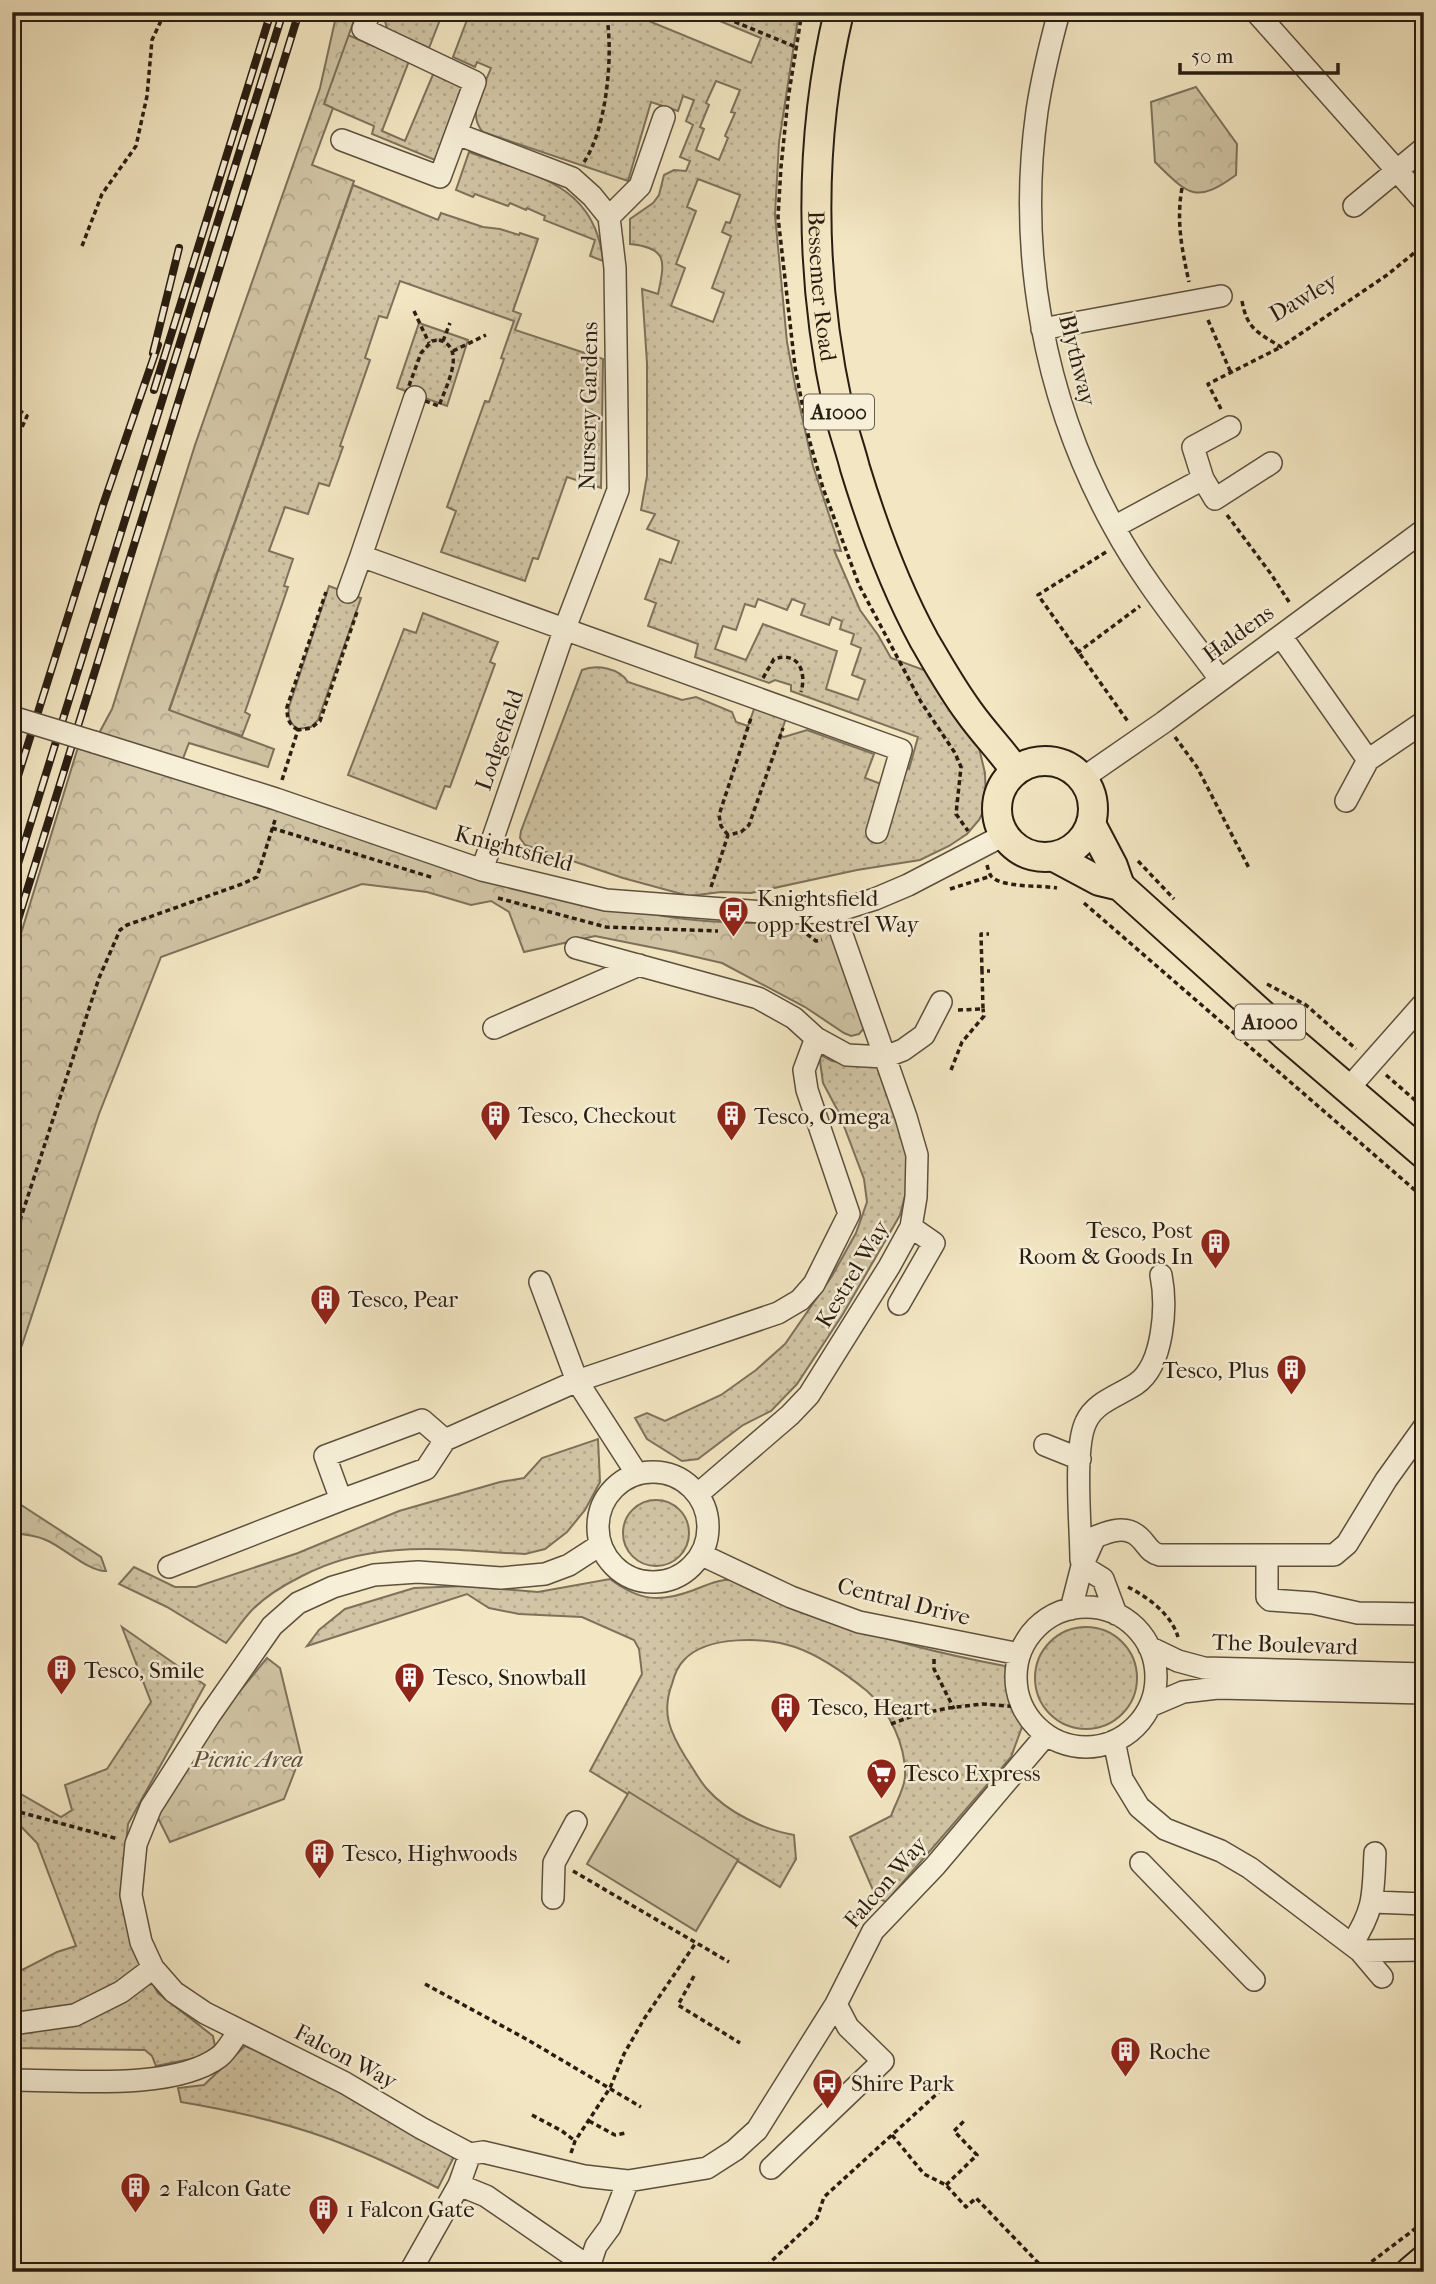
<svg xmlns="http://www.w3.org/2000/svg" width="1436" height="2284" font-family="'IM FELL French Canon',serif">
  <defs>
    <pattern id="grass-dots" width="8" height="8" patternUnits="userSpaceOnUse" patternTransform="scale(1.75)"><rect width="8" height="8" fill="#d1c5a5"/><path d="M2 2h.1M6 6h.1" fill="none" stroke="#b3a98d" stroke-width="1.8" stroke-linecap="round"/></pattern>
    <pattern id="forest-crowns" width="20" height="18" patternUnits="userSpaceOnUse" patternTransform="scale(1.75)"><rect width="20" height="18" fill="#d1c5a5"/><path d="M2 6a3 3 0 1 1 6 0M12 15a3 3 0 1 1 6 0" fill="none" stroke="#b3a98d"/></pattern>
  </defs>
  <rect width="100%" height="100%" fill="#f3e7c3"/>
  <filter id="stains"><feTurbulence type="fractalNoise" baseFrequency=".00286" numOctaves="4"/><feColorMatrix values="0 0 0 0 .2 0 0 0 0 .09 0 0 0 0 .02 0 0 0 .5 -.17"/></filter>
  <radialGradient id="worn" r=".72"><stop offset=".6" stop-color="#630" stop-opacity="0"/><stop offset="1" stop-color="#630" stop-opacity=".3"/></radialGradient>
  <path fill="url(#grass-dots)" stroke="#7d715b" stroke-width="2" fill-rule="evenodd" d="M383,12h60l-14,36 -42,-19z
    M470,12h157l124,51 10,-25 -63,-26h101l-20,130 -4,73 12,127 8,43 18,81 28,85 -7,-1 26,60 18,25 13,23 41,15 47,75 6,25 1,33 -7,14 -12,14 -18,12 -29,14 -63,10 -106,23 -30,-1 -32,4 -66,-18 -98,-33 -5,-7 1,-7 61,-161c14,-6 37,-2 46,12l54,18 14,-3 36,15 4,10 12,4 10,-28 31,11 -9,27 4,1 23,-7 67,24 -9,24 16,6 9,-25 19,10 9,-32 -127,-46v-6l-16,-5 -6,3 -74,-26 3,-13 -50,-18 8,-23 -11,-4 15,-40 11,4 8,-22 -32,-12 8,-15 -14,-4 6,-34v-113l-5,-74 16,5c7,-33 10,-46 -28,-50v-25l23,-16 6,-8 5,-20 10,-5 12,1 4,-10 -10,-4 13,-32 -7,-4 8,-21 -11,-4 -5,15 -27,-9 -23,79 -145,-49c-17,-18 1,-45 8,-64l-14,-6 -2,5 -22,-10zM716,81l24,9 -9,22 4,1 -10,23 3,2 -9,22 -23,-10 8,-21 -4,-2 9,-22 -3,-2zM698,179l42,16 -10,28 -4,-1 -4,10 9,4 -19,52 12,5 -11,29 -42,-16 14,-38 -9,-4 20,-53 -9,-4zM758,599l29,11 5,-11 13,5 -4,11 28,10 3,-8 10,4 -2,8 14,5 -3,10 10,4 -9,27 13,5 -7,20 -32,-11 11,-38 -74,-27 -17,36 -31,-11 8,-23 13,4 9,-26 10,3z
    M348,35l61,26 -27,70 23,10 29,-69 29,13 -28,75 -63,-26 2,-8 -51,-22z
    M469,152c62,23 126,30 134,109l-13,-5 5,-16 -51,-20 1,-4 -18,-8 -1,2 -16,-7 -2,3 -33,-12 -2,3 -17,-7z
    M353,185l85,35 3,-7 42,14 17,2 19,6 1,-2 18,6 -25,72 8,3 -6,16 88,29 -2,129 -34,-11 -29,82 -5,-1 -8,23 -84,-29 15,-41 -9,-4 38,-106 4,1 15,-43 -3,-1 13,-37 -114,-40 -13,37 -8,-2 -14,42 5,2 -30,86 3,1 -14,39 -10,-3 -11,31 -23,-7 -16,44 24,8 -9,27 4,1 -43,125 5,3 -8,21 -73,-25z
    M419,323l49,17 -21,66 -50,-18z
    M329,586l32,12 -43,122 -7,7 -13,2c-9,-6 -10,-12 -9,-22z
    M423,613l75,29 -8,20 5,2 -45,123 -5,-1 -9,23 -88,-34 56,-146 12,4z
    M819,1054l13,7 47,5 28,90v32l-7,27 -57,99 -46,70 -26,27 -28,14 -45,34 -16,2 -35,-22 -12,-21 12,-5 18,8 56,-26 35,-25 29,-26 47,-68 24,-43 11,-31 -3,-23 -25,-66 -16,-30z
    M598,1439l2,43 -15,28 -18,22 -22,17 -20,5c-78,-4 -151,-16 -223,22 -16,8 -35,19 -49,33 -10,10 -18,23 -27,34l-59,-36 -48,-23 15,-17 41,20h21l102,-34 101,-42 101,-29 24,-4 18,-20z
    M623 1533a33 33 0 1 1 66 0a33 33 0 1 1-66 0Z
    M610,1579c30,22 49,24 84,11 15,-6 30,-13 46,-9 30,8 65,28 94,40 56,21 113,34 171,45l17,61 -11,30 -125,145 -10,-5 -26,-60 41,-21c4,-12 14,-28 14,-40 1,-30 -15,-65 -38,-85 -21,-17 -46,-35 -72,-44 -30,-10 -88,-12 -111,13 -6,6 -10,16 -12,24 -11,29 -2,48 14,74 7,10 13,22 21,31 20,23 57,41 87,46l2,24 -16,28 -190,-116 52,-97 -3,-25 -5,-9 -52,-23 -63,-3 -30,-6 -22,-14 -160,52 12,-16 26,-21 69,-21 51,-2 73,6z
    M1035 1678a51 51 0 1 1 102 0a51 51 0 1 1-102 0Z
    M122,1627l83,58 -77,139 -5,52 12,76 23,41 55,43 2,10 -14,11 -45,9 -4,-10 -7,-6 -133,-2v-73l45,-23 19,-6 -39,-103 -25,-26v-28l49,28 11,-7 -7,-25 42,-16 44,-67z
    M245,2046l44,18 167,89 -18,35c-37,-19 -75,-37 -114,-51 -45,-16 -95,-27 -143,-35l-3,-14 26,-3z"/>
  <path fill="url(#forest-crowns)" stroke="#7d715b" stroke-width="2" d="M337,12h20l-33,92 9,4 -21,57 42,16 -185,529 105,39 -6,18 -79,-24 -7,18 -85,-24 15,-28 83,-264 125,-357z
    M1196,87l41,57 -1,31c-41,30 -48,19 -81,-13l-4,-60z
    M78,747l565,165c63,14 126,11 190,10l32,105 -6,7 -8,2 -7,-3 -39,-26 -83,-44 -52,-12 -75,-15 -71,16 -15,-40 -18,-11 -20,4 -44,-13 -65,-8 -201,73 -62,157 -77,231 -10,18v-400z
    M12,1499l89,58 5,14c-17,1 -43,-24 -60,-31 -11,-5 -22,-6 -34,-7z
    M267,1658l13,10 21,87 -17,44 -114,43 -14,-28 65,-100z"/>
  <path fill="#d1c5a5" stroke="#7d715b" stroke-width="2" d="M629,1792l109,68 -42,71 -109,-67z"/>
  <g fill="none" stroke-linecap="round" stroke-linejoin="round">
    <defs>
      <path id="minor" d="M1059,12c-9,33 -17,66 -22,99 -20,142 7,290 77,416 29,54 70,103 106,152
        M1256,12l168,189
        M457,134l115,44 20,18 17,21 6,51 3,222 -53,138 -83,242
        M342,140l98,37 35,-95 -112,-53 7,-17
        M1354,206l70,-58
        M609,217l31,-31 24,-69
        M1042,329l179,-33
        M415,397l-54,159 540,194 -24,82
        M1203,479l-10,-32 37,-20
        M1114,527l89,-48 12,20 56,-36
        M348,592l13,-36
        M1281,636l87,124 56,-38
        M94,742l182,57 206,71 124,30 169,13 59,-1 41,-13 33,-14 96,-50
        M1083,778l81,-56 260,-192
        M1346,801l22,-41
        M494,1028l145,-63
        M816,1038l31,17 38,2 18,-7 21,-15 17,-33
        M1348,1089l76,-86
        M540,1282l37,99 60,93
        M899,1304l35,-61 -23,-16
        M422,1420l23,20 -19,29 -85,31 -16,-44z
        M445,1440l132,-59 201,-68 22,-13 14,-16 35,-70 -42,-124 -3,-20 12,-32 -22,-20 -36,-20 -182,-50
        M1045,1445l35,14
        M598 1527a55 55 0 1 1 110 0a55 55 0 1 1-110 0Z
        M698,1494l92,-79 19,-20 80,-128 22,-40 5,-30 1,-42 -11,-38 -72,-205
        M600,1545l-31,20 -24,9 -44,4 -83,-6 -44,3 -41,12 -35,16 -26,23 -63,90 -58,91 -15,37 -5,51 10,47 12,26 21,24 31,21 140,70 76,45 49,26 13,-2 101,24 44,5 79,-13 28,-18 22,-20 79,-126 37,-73 62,-65 111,-131
        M702,1555l89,42 68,25 160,32
        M1267,1555v42l3,3 43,3 45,10 66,1
        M1081,1560c0,-31 -8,-112 5,-138 9,-20 32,-26 50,-38 28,-19 31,-79 25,-109
        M1082,1566l21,13 13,35
        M169,1567l172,-67
        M1016 1677a70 70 0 1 1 140 0a70 70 0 1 1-140 0Z
        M1071,1609l11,-43 13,-29c15,-6 31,-12 44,0 9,8 9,15 21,18h174l13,-11 39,-64 38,-53
        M1149,1647l29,14 26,7 220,6
        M1150,1706l33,-14 35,-4 206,5
        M1114,1741l8,38 17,28 26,22 56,22 29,17 110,83 22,26
        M1141,1863l113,117
        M553,1898l1,-35 22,-41
        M1373,1902l51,2
        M1352,1944c23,-36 21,-49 23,-91
        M1360,1951l64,-1
        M12,2024l63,-9 46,-23 32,-24
        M12,2080c57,0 161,11 207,-23 8,-6 14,-18 20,-26
        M470,2154l-11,31 27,11 103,71 7,-21 14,-19 18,-46
        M771,2168l112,-107 -35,-34 -12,-23
        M410,2272l49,-87"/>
      <g id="major">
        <path id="s1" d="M839,12c-31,129 -29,266 -1,395 4,20 12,41 17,61 18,59 39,117 69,172 14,24 28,49 45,72 14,20 32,38 46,58"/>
        <circle cx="1045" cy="809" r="48"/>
        <path d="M1091,824l22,42 7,20"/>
        <path d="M1056,858l43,23 21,5 165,149 139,119"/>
        <path d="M1410,2272l14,-12"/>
      </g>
    </defs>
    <use href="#minor" stroke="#5c503e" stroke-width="24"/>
    <use href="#major" stroke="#291d11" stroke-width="32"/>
    <path stroke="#291d11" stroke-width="3.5" stroke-dasharray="5 3.5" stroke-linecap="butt" d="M711,12l85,35
      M802,12l-14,87 -7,68 -3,50 17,150 14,72 14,49 36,97 62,117 34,51 6,14 -5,47 12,17
      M584,162c23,-34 30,-110 22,-150
      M1182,188c-6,33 0,62 7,94
      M82,246l20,-52 34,-48 11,-50 5,-56 13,-28
      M1242,301c5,28 15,31 39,46l106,-72 37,-30
      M414,311l15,32
      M1208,320l23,53
      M439,340c29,8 6,48 0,66l-33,-12 15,-41 11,-12z
      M443,341l7,-18
      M453,351l33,-16
      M12,405l15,11 -15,34
      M1221,409l-13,-25 73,-37
      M1227,515l44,59 20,31
      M1106,552l-68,43 91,128
      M1077,653l63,-47
      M763,678l11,-19c24,-8 33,12 27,33
      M298,730c-10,-6 -11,-12 -11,-23l39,-115
      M1175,737l22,30 52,101
      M282,780l16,-50 13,-2 9,-7 38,-112
      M272,828l162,50
      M728,835l-7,-9 -2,-11 32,-97
      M1138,861l36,38
      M987,865c1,4 2,8 4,11 10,12 49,9 66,12
      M711,887l17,-52 13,-3 8,-7 34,-97
      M950,889l41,-13
      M498,898l108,29 112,4
      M1084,903l340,295
      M807,934l9,7 6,-1
      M982,971l-1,-37h8
      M1267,984l39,21 50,44
      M958,1010l25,-1 -1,-38h8
      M951,1070l11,-28 22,-26 -1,-7
      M1386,1075l38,33
      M12,1245l87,-267 21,-48 7,-5 115,-41 15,-7 18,-57
      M1128,1587c21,11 43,27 50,50
      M934,1659v10l20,40
      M891,1724l24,-9 33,-7 34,-4 40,3
      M12,1810l106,29
      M573,1871l156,91
      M694,1976l-16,29 62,38
      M425,1984l103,56 113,67
      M532,2115l30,16 13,10
      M589,2121l26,14 11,-2
      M892,2135l32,39 22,11 20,22 10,-9 71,74
      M571,2153l4,-12 35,-53 14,-34 20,-35 51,-75
      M946,2185l31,-30 -23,-24 11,-11
      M760,2272l57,-54 7,-21 115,-105
      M1358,2272l66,-50"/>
    <use href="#minor" stroke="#f7efd8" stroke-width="21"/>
    <use href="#major" stroke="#f3e7c3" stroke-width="28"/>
    <defs>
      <path id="rail" d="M153,353l26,-105
        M154,390l117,-378
        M12,795l91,-290 55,-160
        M12,883l271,-871
        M12,939l287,-927"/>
    </defs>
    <use href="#rail" stroke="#291d11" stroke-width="8"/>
    <use href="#rail" stroke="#f7efd8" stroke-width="5" stroke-dasharray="16" stroke-linecap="butt"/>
    <defs>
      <path id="minor-bridge" d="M12,717l82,25"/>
    </defs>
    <use href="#minor-bridge" stroke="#5c503e" stroke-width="24" stroke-linecap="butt"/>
    <use href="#minor-bridge" stroke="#f7efd8" stroke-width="21"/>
  </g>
  <defs>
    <symbol id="bus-pin" viewBox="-11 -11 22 30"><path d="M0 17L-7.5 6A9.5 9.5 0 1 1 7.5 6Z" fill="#8f2418" stroke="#f7efd8"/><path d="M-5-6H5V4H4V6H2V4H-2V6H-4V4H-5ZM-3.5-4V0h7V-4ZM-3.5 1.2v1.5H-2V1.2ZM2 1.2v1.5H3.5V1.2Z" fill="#fff"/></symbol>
    <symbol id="building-pin" viewBox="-11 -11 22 30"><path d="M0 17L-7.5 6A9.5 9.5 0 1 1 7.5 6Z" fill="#8f2418" stroke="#f7efd8"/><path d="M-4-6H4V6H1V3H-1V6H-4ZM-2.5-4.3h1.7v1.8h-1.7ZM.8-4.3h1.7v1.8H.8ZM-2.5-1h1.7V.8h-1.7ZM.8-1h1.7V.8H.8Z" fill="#fff"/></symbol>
    <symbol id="supermarket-pin" viewBox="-11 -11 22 30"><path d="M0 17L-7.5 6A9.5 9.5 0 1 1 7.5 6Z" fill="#8f2418" stroke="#f7efd8"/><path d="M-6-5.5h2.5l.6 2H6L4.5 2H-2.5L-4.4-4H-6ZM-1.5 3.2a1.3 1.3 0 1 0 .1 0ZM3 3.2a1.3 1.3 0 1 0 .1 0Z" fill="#fff"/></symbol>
  </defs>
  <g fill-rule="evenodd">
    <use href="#bus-pin" x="716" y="894" width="35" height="47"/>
    <use href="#building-pin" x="478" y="1098" width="35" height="47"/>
    <use href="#building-pin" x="714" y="1098" width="35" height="47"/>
    <use href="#building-pin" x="1198" y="1226" width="35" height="47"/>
    <use href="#building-pin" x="308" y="1282" width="35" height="47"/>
    <use href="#building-pin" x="1274" y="1352" width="35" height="47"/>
    <use href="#building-pin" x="44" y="1652" width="35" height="47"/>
    <use href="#building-pin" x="392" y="1660" width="35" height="47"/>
    <use href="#building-pin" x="768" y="1690" width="35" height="47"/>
    <use href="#supermarket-pin" x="864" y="1756" width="35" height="47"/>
    <use href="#building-pin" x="302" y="1836" width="35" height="47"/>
    <use href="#building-pin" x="1108" y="2034" width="35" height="47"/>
    <use href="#bus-pin" x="810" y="2066" width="35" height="47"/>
    <use href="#building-pin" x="118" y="2170" width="35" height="47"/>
    <use href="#building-pin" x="306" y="2192" width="35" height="47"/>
  </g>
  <g text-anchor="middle" stroke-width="5" stroke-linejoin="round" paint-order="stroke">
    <g fill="#f7efd8" stroke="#675c4d" stroke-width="2">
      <rect x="804" y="394.5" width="70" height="35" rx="5"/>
      <rect x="1235" y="1004.5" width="70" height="35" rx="5"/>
    </g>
    <g font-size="21" font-weight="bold" fill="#291d11">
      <text x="839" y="419">A1000</text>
      <text x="1270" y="1029">A1000</text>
    </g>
    <g font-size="23" fill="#291d11" stroke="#f7efd8">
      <text dy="8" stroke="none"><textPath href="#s1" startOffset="276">Bessemer Road</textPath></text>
      <text transform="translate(1303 297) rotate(-30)" y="8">Dawley</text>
      <text transform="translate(1078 360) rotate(76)" y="8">Blythway</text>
      <text transform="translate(588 406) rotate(-89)" y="8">Nursery Gardens</text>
      <text transform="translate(1238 633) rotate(-36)" y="8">Haldens</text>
      <text transform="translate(499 740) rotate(-71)" y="8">Lodgefield</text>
      <text transform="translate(514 848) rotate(15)" y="8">Knightsfield</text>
      <text transform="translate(852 1274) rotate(-59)" y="8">Kestrel Way</text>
      <text transform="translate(904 1601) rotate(14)" y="8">Central Drive</text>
      <text transform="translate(1285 1644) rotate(2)" y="8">The Boulevard</text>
      <text transform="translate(885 1882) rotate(-49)" y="8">Falcon Way</text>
      <text transform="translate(346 2056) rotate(28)" y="8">Falcon Way</text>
    </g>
    <g font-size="23" fill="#291d11" stroke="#f7efd8" text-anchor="start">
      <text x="757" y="906">Knightsfield<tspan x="757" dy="26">opp Kestrel Way</tspan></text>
      <text x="518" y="1123">Tesco, Checkout</text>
      <text x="754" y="1124">Tesco, Omega</text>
      <text x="1193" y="1238" text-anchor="end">Tesco, Post<tspan x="1193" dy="26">Room &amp; Goods In</tspan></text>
      <text x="348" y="1307">Tesco, Pear</text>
      <text x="1269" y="1378" text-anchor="end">Tesco, Plus</text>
      <text x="84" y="1678">Tesco, Smile</text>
      <text x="433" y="1685">Tesco, Snowball</text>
      <text x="808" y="1715">Tesco, Heart</text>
      <text x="904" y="1781">Tesco Express</text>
      <text x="342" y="1861">Tesco, Highwoods</text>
      <text x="1148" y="2059">Roche</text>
      <text x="851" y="2091">Shire Park</text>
      <text x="159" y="2196">2 Falcon Gate</text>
      <text x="346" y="2217">1 Falcon Gate</text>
    </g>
    <g font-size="23" font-style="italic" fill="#5b4f3d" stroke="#f7efd8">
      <text x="248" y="1767">Picnic Area</text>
    </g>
  </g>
  <rect width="1436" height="2284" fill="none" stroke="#f3e7c3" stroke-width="42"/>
  <rect x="14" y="14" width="1408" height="2256" fill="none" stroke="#291d11" stroke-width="3.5"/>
  <rect x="21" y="21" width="1394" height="2242" fill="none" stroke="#291d11" stroke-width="2"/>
  <path d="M1180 63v10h158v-10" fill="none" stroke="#291d11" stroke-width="3.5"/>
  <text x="1191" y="63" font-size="21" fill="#291d11" stroke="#f7efd8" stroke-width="5" paint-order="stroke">50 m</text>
  <rect width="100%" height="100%" filter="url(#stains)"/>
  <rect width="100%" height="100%" fill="url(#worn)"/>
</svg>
